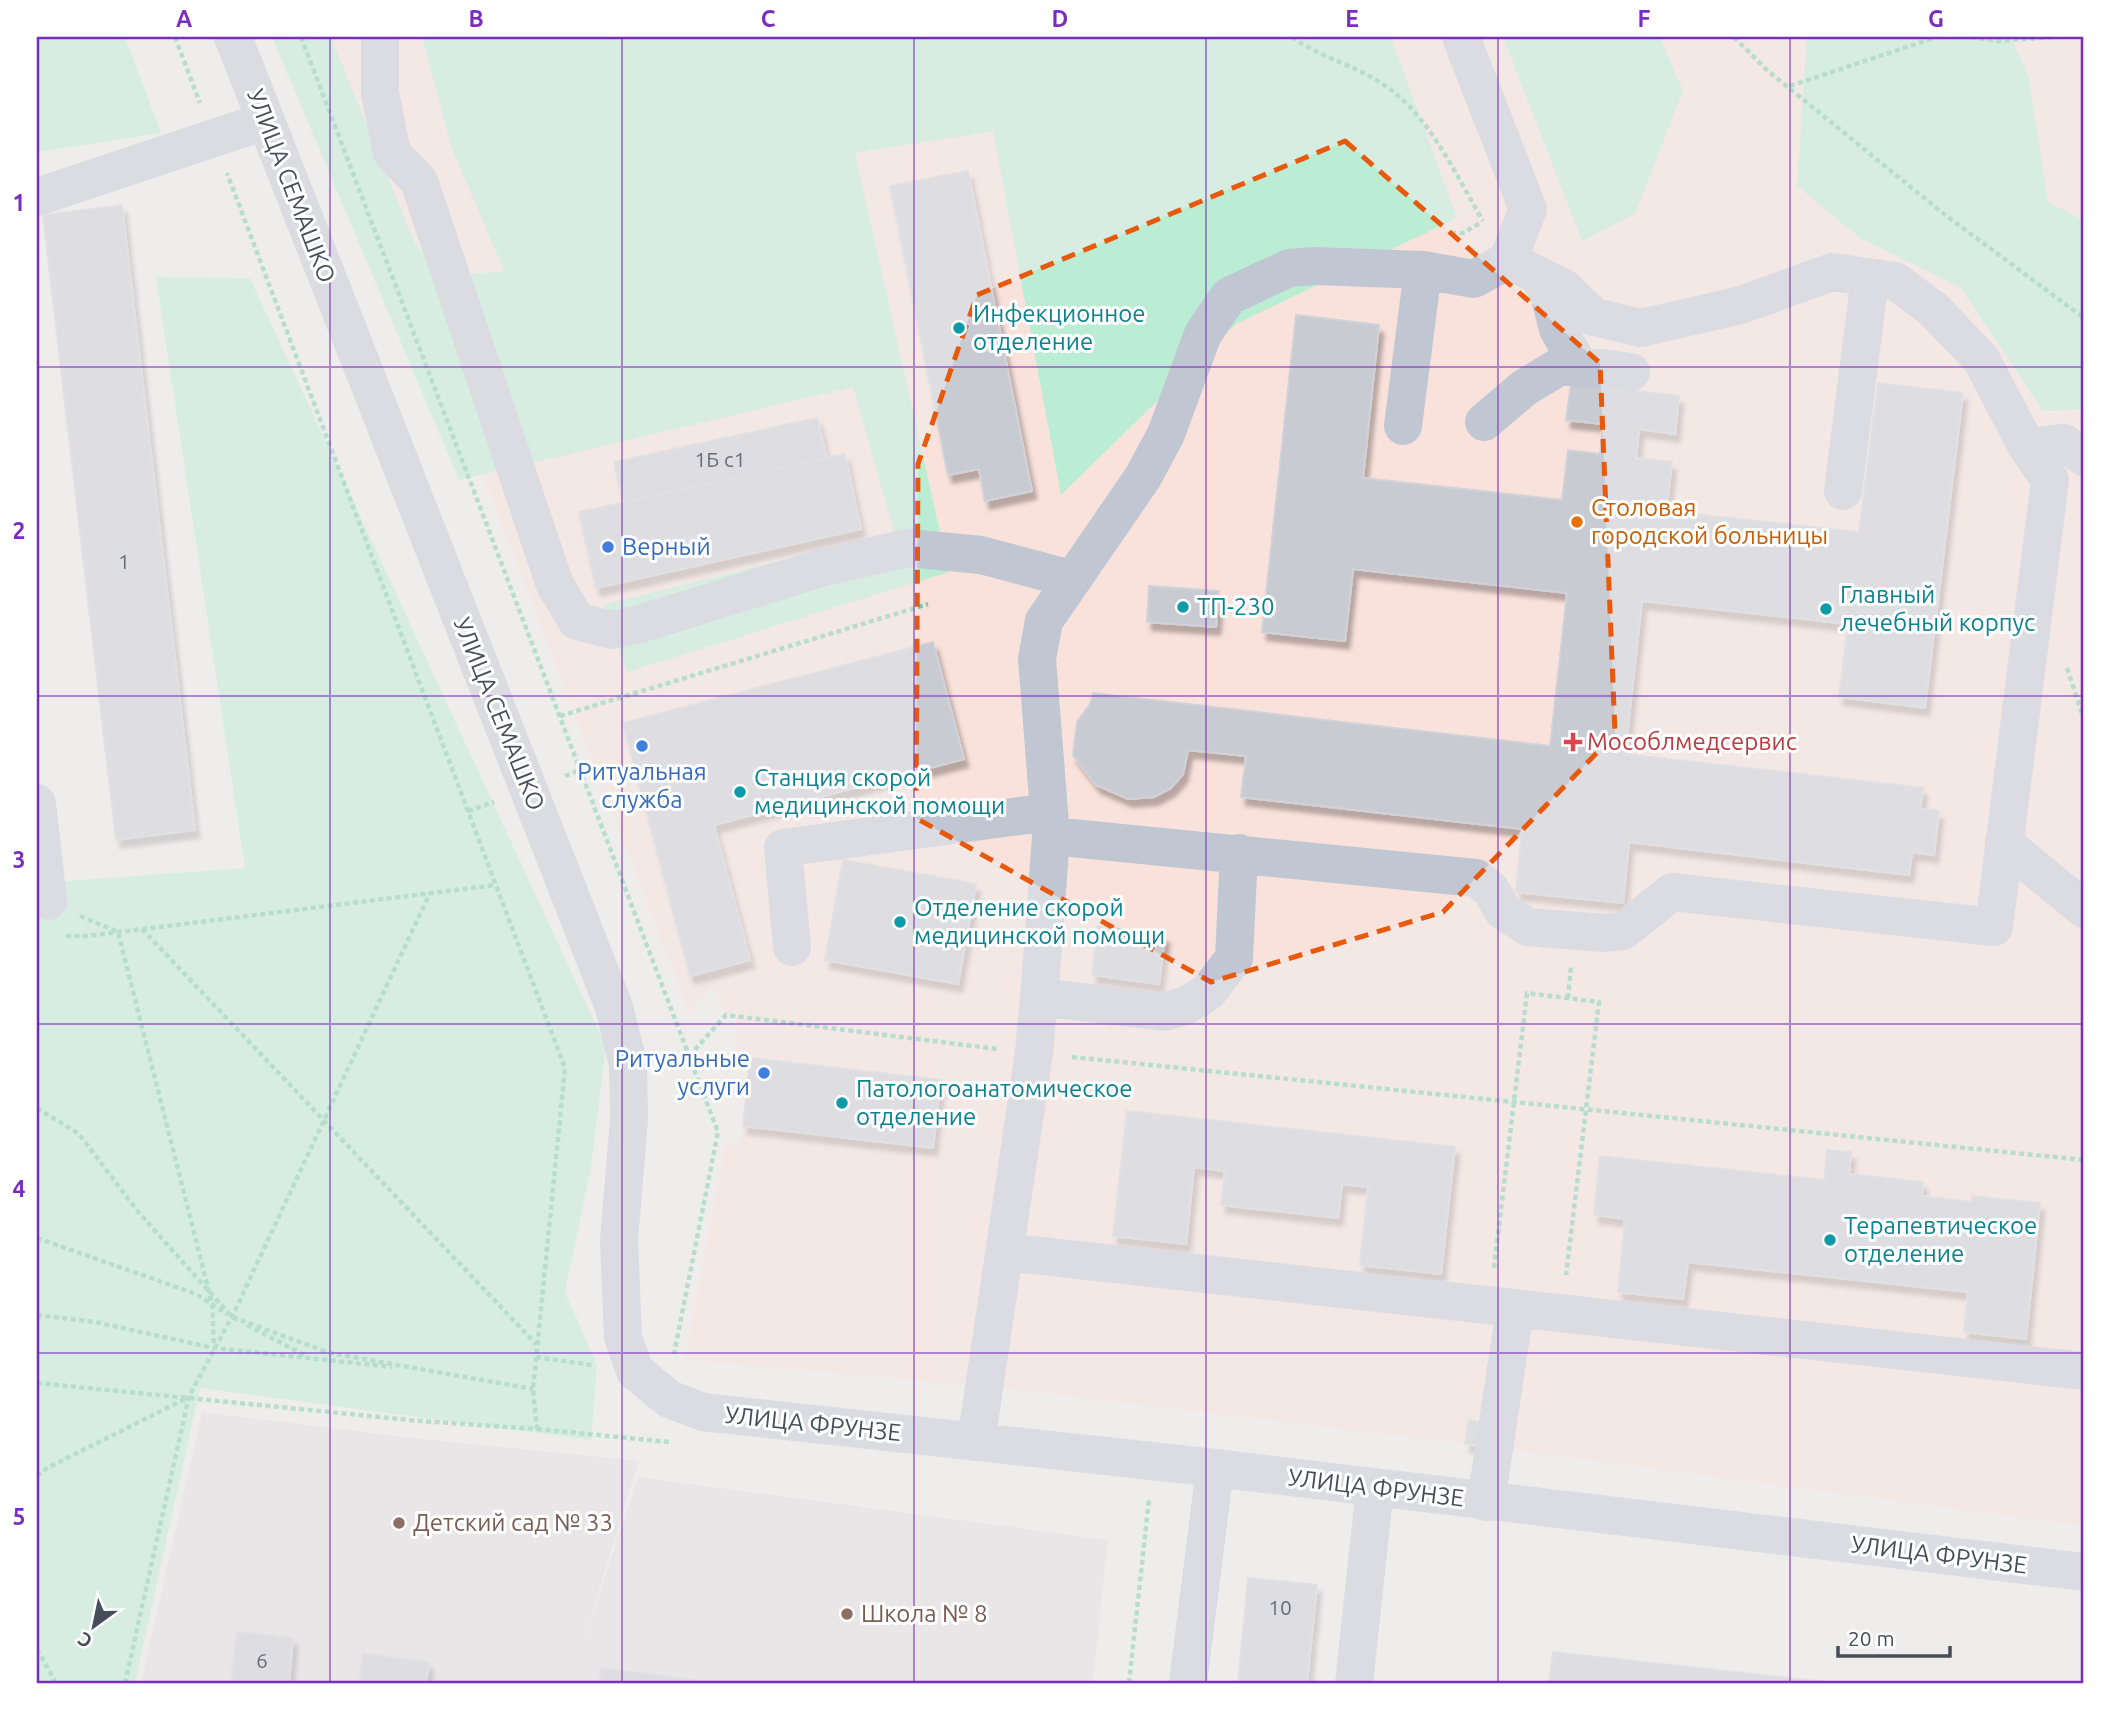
<svg xmlns="http://www.w3.org/2000/svg" width="2121" height="1720" font-family="Ubuntu,sans-serif">
  <defs>
    <filter id="shadow"><feDropShadow dx="4.5" dy="8" stdDeviation="2" flood-color="#0004"/></filter>
  </defs>
  <rect width="100%" height="100%" fill="#efedec"/>
  <path fill="#e0dede" d="M202,1412l219,27 218,22 -60,193 59,-177 470,63 -15,143h-952z"/>
  <path fill="#fae2dc" d="M314,37h1770v1489l-619,-82 -483,-58 -298,-26 41,-219 13,4 5,-19 7,-67 -15,-4 2,-46 -11,6 -11,-26 -10,5 -16,20z"/>
  <path fill="#baedd4" d="M37,37h88l36,96 -124,19z
    M272,37h59l84,207 36,32 53,-5 -53,-125 -29,-109h969l66,181 -221,106 -175,171 -68,-364 -138,22 94,419 -322,100 -24,-67 291,-73 -41,-145 -394,93z
    M1503,37h157l23,54 -48,123 -53,27z
    M1807,37h204l18,41 19,124 36,19v188l-41,2 -83,-124 -100,-49 -63,-52z
    M156,277l94,1 356,769 -15,120 -26,125 32,73 -6,75 -391,-52 -65,295h-98v-800l208,-15z"/>
  <path fill="#c9cbd2" stroke="#d0d2d8" stroke-width="2" filter="url(#shadow)" d="M968,171l64,320 -47,10 -6,-32 -31,6 -58,-289z
    M122,205l73,625 -79,10 -73,-625z
    M1296,315l83,10 -16,153 199,22 6,-50 32,4 3,-30 -37,-4 5,-37 108,13 -4,38 -36,-5 -3,29 36,4 -6,49 193,21 19,-149 85,10 -38,315 -86,-11 9,-73 -206,-23 -17,153 298,34 -3,21 19,2 -5,44 -22,-3 -3,23 -280,-33 -6,61 -107,-11 6,-63 -281,-32 5,-41 -58,-6 -5,24 -12,14 -17,9 -26,2 -32,-14 -23,-30 4,-33 13,-18 3,-11 457,53 17,-153 -214,-24 -8,72 -83,-9z
    M817,418l10,40 -204,44 -9,-40z
    M845,454l16,75 -265,59 -17,-76z
    M1149,586l70,5 -3,36 -69,-5z
    M933,642l31,117 -250,66 36,135 -60,16 -67,-253z
    M843,860l133,24 -18,100 -133,-24z
    M1098,926l67,9 -6,49 -67,-9z
    M750,1058l191,22 -8,68 -190,-22z
    M1127,1111l328,36 -14,127 -81,-9 8,-78 -26,-3 -4,34 -117,-13 4,-34 -31,-4 -8,77 -73,-8z
    M1827,1150l24,2 -2,22 74,8 -1,14 50,6v-6l68,7 -14,136 -62,-7 4,-40 -280,-30 -5,37 -65,-7 7,-73 -31,-4 6,-59 224,24z
    M1469,1420l20,4 -4,23 -20,-3z
    M1248,1578l69,7 -10,98h-69z
    M237,1632l56,6 -4,45h-58z
    M1553,1652l282,31h-286z
    M363,1654l66,8 -3,21h-66z
    M601,1668l109,14 -1,1h-110z"/>
  <g fill="none" stroke-linecap="round" stroke-linejoin="round">
    <path stroke="#73cba9" stroke-width="4.5" stroke-dasharray="5 3.5" stroke-linecap="butt" d="M175,37l25,66
      M301,37l417,1095 -44,222
      M1292,37c26,19 58,27 86,44 50,30 76,91 105,140
      M1734,37l34,34 176,143 140,104
      M1971,37l27,4 57,-4
      M1790,86l147,-49
      M1451,233h12l19,-11
      M2067,668l17,52
      M560,716l368,-112
      M565,776l15,-6
      M468,811l26,-9
      M80,916l38,16 94,372 2,43
      M142,929l394,415
      M66,936h21l409,-51
      M1568,998l3,-31
      M689,1056l37,-41 271,34
      M1072,1057l1012,103
      M37,1108l42,26 60,79 93,104 98,36 203,36
      M37,1238l159,56 31,20
      M1494,1268l33,-275 72,9 -33,273
      M37,1315l58,7 119,26 178,19
      M247,1325l57,30
      M536,1357l56,8
      M37,1383l383,38 117,8 -4,-40 32,-321 -338,-895
      M537,1429l132,13
      M37,1476l10,-8 142,-71
      M37,1649l19,34
      M125,1683l64,-287 43,-79 198,-424
      M1129,1683l20,-184"/>
    <path stroke="#c0c7d2" stroke-width="38" d="M233,37l381,970 14,57 1,56 -10,120 4,97 12,34 34,28 34,13 512,56 869,104
      M380,37v56l12,60 27,28 136,404 22,36 34,9 29,-6 184,-57 84,-19 73,7 90,24
      M37,197l228,-76
      M1508,260l56,28 30,29 47,11 100,-23 91,-33 63,9 38,28 48,50 46,88 37,-4 20,14
      M1539,276l10,18 9,35 23,40 20,-1 30,4
      M1484,422l40,-34 38,-23 19,4
      M1403,426l20,-156
      M1843,491l27,-213
      M37,803l11,98
      M1051,836l425,42 15,12 12,21 25,16 76,6 19,-2 49,-39 322,35 56,-447 -23,-33
      M2004,843l80,66
      M792,947l-9,-99 266,-36
      M1041,974l-1,23 124,15 23,-7 21,-13 26,-34 5,-105
      M1006,1252l1078,119
      M976,1442l58,-389 7,-79 10,-138 -14,-177 7,-38 99,-144 23,-43 37,-100 26,-38 60,-28 26,-2 108,4 51,9 34,-19 20,-51 -67,-172
      M1486,1502l29,-193
      M1188,1683l27,-215
      M1354,1683l21,-195"/>
  </g>
  <path d="M0 0H2121V1720H0ZM1345,141l255,222 15,371 -172,178 -232,70 -295,-164 2,-354 59,-169z" fill="#efedec" fill-opacity=".55" fill-rule="evenodd"/>
  <path fill="none" stroke="#e8590c" stroke-width="5" stroke-dasharray="14 9" stroke-linejoin="round" d="M1345,141l255,222 15,371 -172,178 -232,70 -295,-164 2,-354 59,-169z"/>
  <path fill="none" stroke="#7b2cbf" stroke-width="2" stroke-opacity="0.55" d="M330,37v1646M622,37v1646M914,37v1646M1206,37v1646M1498,37v1646M1790,37v1646M37,367h2047M37,696h2047M37,1024h2047M37,1353h2047"/>
  <g fill="#0f9aa8" stroke="#fff" stroke-width="2.5">
    <circle cx="959" cy="328" r="7"/>
    <circle cx="1183" cy="607" r="7"/>
    <circle cx="1826" cy="609" r="7"/>
    <circle cx="740" cy="792" r="7"/>
    <circle cx="900" cy="922" r="7"/>
    <circle cx="842" cy="1103" r="7"/>
    <circle cx="1830" cy="1240" r="7"/>
  </g>
  <circle fill="#e8710a" stroke="#fff" stroke-width="2.5" cx="1577" cy="522" r="7"/>
  <g fill="#3f7fe0" stroke="#fff" stroke-width="2.5">
    <circle cx="608" cy="547" r="7"/>
    <circle cx="642" cy="746" r="7"/>
    <circle cx="764" cy="1073" r="7"/>
  </g>
  <path fill="#e0444e" stroke="#fff" stroke-width="2.5" d="M1569.5 731.5h7v7h7v7h-7v7h-7v-7h-7v-7h7z"/>
  <g fill="#8d6e63" stroke="#fff" stroke-width="2.5">
    <circle cx="399" cy="1523" r="7"/>
    <circle cx="847" cy="1614" r="7"/>
  </g>
  <g text-anchor="middle" stroke-width="6" stroke-linejoin="round" paint-order="stroke">
    <g font-size="21" fill="#666d77">
      <text x="720" y="467">1Б с1</text>
      <text x="124" y="569">1</text>
      <text x="1280" y="1615">10</text>
      <text x="262" y="1668">6</text>
    </g>
    <g font-size="24" fill="#454e59" stroke="#fff">
      <text transform="translate(291 186) rotate(69)" y="8">УЛИЦА СЕМАШКО</text>
      <text transform="translate(499 714) rotate(68)" y="8">УЛИЦА СЕМАШКО</text>
      <text transform="translate(813 1424) rotate(6)" y="8">УЛИЦА ФРУНЗЕ</text>
      <text transform="translate(1376 1488) rotate(7)" y="8">УЛИЦА ФРУНЗЕ</text>
      <text transform="translate(1939 1555) rotate(7)" y="8">УЛИЦА ФРУНЗЕ</text>
    </g>
    <g font-size="24" fill="#0d838f" stroke="#fff" text-anchor="start">
      <text x="973" y="322">Инфекционное<tspan x="973" dy="28">отделение</tspan></text>
      <text x="1840" y="603">Главный<tspan x="1840" dy="28">лечебный корпус</tspan></text>
      <text x="1197" y="615">ТП-230</text>
      <text x="754" y="786">Станция скорой<tspan x="754" dy="28">медицинской помощи</tspan></text>
      <text x="914" y="916">Отделение скорой<tspan x="914" dy="28">медицинской помощи</tspan></text>
      <text x="856" y="1097">Патологоанатомическое<tspan x="856" dy="28">отделение</tspan></text>
      <text x="1844" y="1234">Терапевтическое<tspan x="1844" dy="28">отделение</tspan></text>
    </g>
    <g font-size="24" fill="#c56008" stroke="#fff" text-anchor="start">
      <text x="1591" y="516">Столовая<tspan x="1591" dy="28">городской больницы</tspan></text>
    </g>
    <g font-size="24" fill="#366cbe" stroke="#fff" text-anchor="start">
      <text x="622" y="555">Верный</text>
      <text x="642" y="780" text-anchor="middle">Ритуальная<tspan x="642" dy="28">служба</tspan></text>
      <text x="750" y="1067" text-anchor="end">Ритуальные<tspan x="750" dy="28">услуги</tspan></text>
    </g>
    <g font-size="24" fill="#be3a42" stroke="#fff" text-anchor="start">
      <text x="1587" y="750">Мособлмедсервис</text>
    </g>
    <g font-size="24" fill="#785e54" stroke="#fff" text-anchor="start">
      <text x="413" y="1531">Детский сад № 33</text>
      <text x="861" y="1622">Школа № 8</text>
    </g>
  </g>
  <rect width="2121" height="1720" fill="none" stroke="#ffffff" stroke-width="77"/>
  <g transform="translate(94 1626) rotate(213)" stroke="#ffffff" stroke-width="5" paint-order="stroke">
  <path d="M0-5L12 26L0 18L-12 26Z" fill="#454e59"/>
  <text y="-10" font-size="19" font-weight="bold" text-anchor="middle" fill="#454e59">С</text>
  </g>
  <path d="M1838 1646v10h112v-10" fill="none" stroke="#454e59" stroke-width="3.5"/>
  <text x="1848" y="1646" font-size="21" fill="#454e59" stroke="#ffffff" stroke-width="5" paint-order="stroke">20 m</text>
  <rect x="38" y="38" width="2044" height="1644" fill="none" stroke="#7b2cbf" stroke-width="2.5"/>
  <g font-size="23" text-anchor="middle" font-weight="bold" fill="#7b2cbf">
    <text x="184" y="27">A</text>
    <text x="476" y="27">B</text>
    <text x="768" y="27">C</text>
    <text x="1060" y="27">D</text>
    <text x="1352" y="27">E</text>
    <text x="1644" y="27">F</text>
    <text x="1936" y="27">G</text>
    <text x="19" y="211">1</text>
    <text x="19" y="539">2</text>
    <text x="19" y="868">3</text>
    <text x="19" y="1197">4</text>
    <text x="19" y="1525">5</text>
  </g>
</svg>
